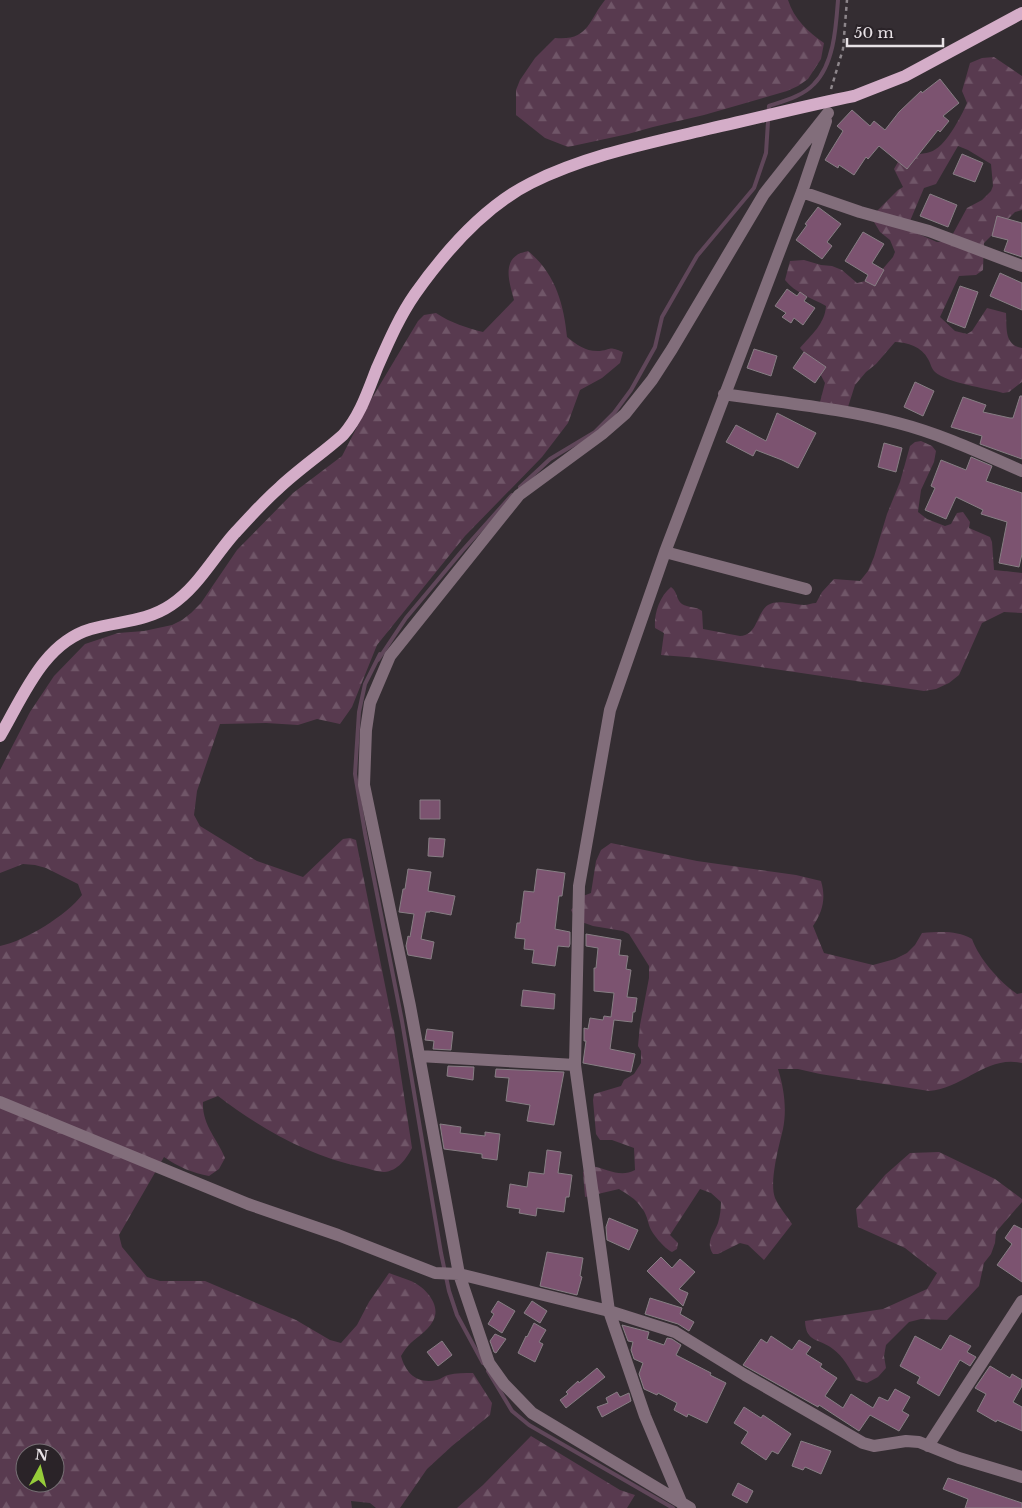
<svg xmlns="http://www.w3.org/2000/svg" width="1022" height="1508" font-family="'Libre Baskerville',serif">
  <defs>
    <pattern id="forest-firs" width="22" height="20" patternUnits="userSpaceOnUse" patternTransform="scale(1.25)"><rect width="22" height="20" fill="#583a4f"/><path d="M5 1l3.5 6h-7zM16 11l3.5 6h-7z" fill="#705668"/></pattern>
  </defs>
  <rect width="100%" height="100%" fill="#342d32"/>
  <path fill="url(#forest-firs)" fill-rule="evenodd" d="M605,0h183c6,19 20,32 36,43l-3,16 -13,20 -10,7 -11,5 -83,24 -51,12 -25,7 -60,13 -23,-9 -29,-23v-25l4,-10 15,-22 20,-20c34,3 33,-17 50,-38z
    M994,57l28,19v134l-7,2 -31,31 -1,27 -7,5 -17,1 -19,41 15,14 12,3 5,-3 15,-23 19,5c1,15 -2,32 16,35v34l-13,10 -6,1c-17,-5 -56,-10 -68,-21 -4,-4 -4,-8 -7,-13 -6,-12 -21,-17 -33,-17l-19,22 -10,8 -11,13 -7,22 -28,-5 5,-19 -9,-17 -16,-18c11,-13 25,-24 26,-42 -14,-8 -31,-13 -41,-26l5,-19 14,-1 17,5 11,1 10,4 15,13 17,-4 19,-22 2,-5 -5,-12 -10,-8 -9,-15 27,-27 5,-3 -9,-18 8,-14c9,-1 19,0 28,-3 15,-4 31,-35 37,-49l-5,-12 8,-28 12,-5zM958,146l10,4 23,14 2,22 -2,5 -9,9 -15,8 -18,33 -12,1 -23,-10 -4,-11 14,-33 12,-4z
    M528,251c27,22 36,53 39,86 10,8 19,15 33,14 13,-2 8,-5 23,1l-3,11 -18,15 -22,12 -12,33 -26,34 -77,79 -88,109 -25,62 -12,17 -23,-5 -19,6 -32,-2 -46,1 -23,67 -3,24 6,11 57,35 46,16 40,-38 7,-1 6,2 38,190 18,118c-6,11 -14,23 -28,24 -7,0 -16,-4 -23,-5 -52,-11 -100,-38 -143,-71l-15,6c-1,23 14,36 22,56l-6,11 -10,7c-16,-3 -31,-9 -45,-19l-45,78 3,12 25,30 13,4h45l91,39 34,20 11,3 16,-18 12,-23 20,-29c7,3 15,5 22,8 14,6 31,24 22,40 -6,11 -18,17 -25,25 -3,3 -5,7 -7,10 5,18 16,28 36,24 4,-1 7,-4 11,-5 8,-2 17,-2 25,-2l19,30 -2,12 -38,31 -25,23 -27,39h-24l-6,-5 -19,-2 1,7h-352v-562c25,-5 67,-31 82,-51l-4,-11 -32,-16 -11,-3 -12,-1 -23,9v-103l30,-58 24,-36 31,-32 33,-11 26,-2 28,-6 10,-5 9,-7 10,-10 36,-53 56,-57 49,-37 30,-58 46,-77 6,-6 12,-2c15,10 31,15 47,19l31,-32c-3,-13 -12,-35 3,-45 2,-2 8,-3 11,-4zM25,1453h30v30h-30z
    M921,441l11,5 4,5 -2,11 -13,28 -3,22 9,7 18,7 6,-2 6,-11 6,-1 7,10 -1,6 21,9 2,5 2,28 28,3v40l-18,-1 -22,11 -23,52 -10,8 -13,6 -12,2 -225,-33 -38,-3 3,-22 -9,-5c-1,-14 4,-31 16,-41 7,5 5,13 11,17 6,4 14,2 20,7l1,18 37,7c18,-1 16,-23 28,-31 10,-6 25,0 36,0 4,0 8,-2 12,-2l6,-11 12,-13 26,2 8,-10 6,-14 13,-43 13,-32 10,-36 5,-4z
    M611,843l86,18 99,14 25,6c5,17 2,30 -8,45l11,27 49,12 22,-6 12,-6 8,-8 7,-12c18,-1 34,-3 50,6 7,20 28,43 45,55l5,-1v70c-36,-8 -57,25 -93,28l-109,-17 -22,-5h-20c6,19 9,40 5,60 -4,17 -14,53 -8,69 4,9 12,18 17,26l-28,36 -16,-15 -8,-2 -22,11h-5c-8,-12 1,-20 5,-31 2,-7 3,-14 3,-21l-10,-9 -11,-4 -30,46 8,8 -1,6 -5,3c-7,-3 -21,-19 -23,-27 -2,-7 -3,-12 -8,-18 -5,-8 -14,-13 -22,-18l-34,8 -2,-25 9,-6c16,3 28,12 43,4l-1,-22 -22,-8h-12l-4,-6 -3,-34 1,-6 27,-8 3,-6 10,-6 7,-11v-12l-3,-5 2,-21 9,-47v-12l-20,-32 -6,-3 -30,-5 -17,-6 -5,-10 12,-14 8,-3 5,-32 5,-11z
    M939,1152l56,27 27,20v3l-26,30 -1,11 -4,11 -7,9 -5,23 -32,34 -26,-1 -12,3 -23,23 -2,11 2,12 -8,9 -11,6 -11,-3c-6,-11 -13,-24 -23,-31 -14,-11 -27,-6 -28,-28l78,-12 44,-20 10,-16 -32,-25 -47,-21 -2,-18 29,-34 25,-22z
    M531,1436l89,54 15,5 -8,13h-170l26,-23z"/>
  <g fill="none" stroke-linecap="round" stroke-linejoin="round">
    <path stroke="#60475a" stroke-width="4" d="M520,487l30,-28 45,-27 19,-19 17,-23 24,-43 7,-30 35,-61 57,-68 12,-35 3,-47c15,-5 34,-10 45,-22 20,-20 22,-57 24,-84
      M483,1363l-26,-48 -8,-24 -8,-38 -39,-232 -37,-188 -10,-59 4,-62 6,-28 15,-30 -2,6 28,-42 56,-67 50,-56
      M488,1371l24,40 17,14 144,83"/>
  </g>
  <path fill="#7c5370" stroke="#877e84" d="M940,79l19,24 -16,13 6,5 -9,11 -2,-2 -31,39 -28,-23 -11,13 -2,-2 -12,18 -15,-10 -1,3 -13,-8 18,-29 -6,-5 15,-16 18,16 4,-5 11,9 14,-18 22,-21 1,2z
    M962,154l21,9 -8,19 -22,-8z
    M930,194l27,11 -9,22 -28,-11z
    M818,207l23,17 -14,18 5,4 -10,13 -26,-19 11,-15 -2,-1z
    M997,216l25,7v34l-18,-6 4,-11 -16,-4z
    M863,232l21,12 -12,19 12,7 -9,16 -10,-5 3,-6 -23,-14z
    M1000,273l22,10v27l-32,-14z
    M960,286l18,6 -13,36 -18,-7z
    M787,289l10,7 3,-4 7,5 -3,4 11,7 -12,17 -9,-7 -3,5 -9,-6 4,-4 -11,-7z
    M754,349l23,7 -6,20 -24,-8z
    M804,352l22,15 -11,16 -22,-15z
    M915,382l19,9 -11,25 -19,-9z
    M1020,396h2v63l-42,-15 2,-8 -31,-9 12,-30 23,8 -3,7 27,6h3z
    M777,413l39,20 -18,35 -16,-8 -26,-10 -3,6 -27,-14 10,-17 30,16z
    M884,443l18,5 -6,24 -18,-5z
    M971,457l21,9 -6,15 36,12v61l-3,13 -20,-4 8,-41 -26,-8 2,-4 -27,-13 -10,22 -21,-9 10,-22 -4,-2 10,-26 25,10z
    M420,800h20v19h-20z
    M429,838l16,1 -2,18 -15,-1z
    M408,869l23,3 -3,19 27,5 -4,19 -21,-4v1h-4l-5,27 13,3 -3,17 -23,-4 -2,-9 2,-10 2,1 4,-23 -15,-2 4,-23h2z
    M537,869l28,4 -3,23h-3l-4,33 15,3v12l-1,3 -11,-1 -3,20 -23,-3 2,-13 -10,-1 1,-10 -10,-1 2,-15h3l4,-32 10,1z
    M586,934l35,6 -2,15 9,1 -2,13 5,1 -4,27 10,1 -2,14h-2l-1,10 -18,-2 -4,29 25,5 -4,18 -48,-9 3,-22h-2v-13l4,1 2,-11 13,2 1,-4 7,1 3,-24 -20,-2v-23h2l2,-20 -12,-2z
    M523,990l32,4 -1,15 -33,-3z
    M427,1029l26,3 -2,18 -18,-1 1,-8 -9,-1z
    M448,1066l26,1 -1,13 -26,-4z
    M496,1069l68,3 -10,53 -27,-4 3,-16 -24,-4 3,-23 -14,-1z
    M440,1124l21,3 -1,6 25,3v-4l15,2 -3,26 -15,-2v-4l-38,-5z
    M547,1150l14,2 -3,21 14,2 -3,22h-3l-2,15 -27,-4 -1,8 -17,-3 1,-4 -13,-2 3,-23 17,3 2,-15 15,2z
    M609,1218l29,12 -9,20 -22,-10 -1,-13z
    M1014,1225l8,4v53l-25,-17 15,-21 -7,-6z
    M547,1252l36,6 -3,18 2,1 -5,18 -37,-9z
    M661,1257l11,11 8,-9 15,13 -16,17 9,4 -5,13 -36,-35z
    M650,1298l32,10 -2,6 14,8 -5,9 -11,-7 -33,-10z
    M498,1301l17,10 -13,22 -14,-9 6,-10 -3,-2z
    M532,1301l15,10 -7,12 -16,-10z
    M534,1323l12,7 -7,12 4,2 -8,18 -17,-9 8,-17 1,1z
    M622,1325l27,7 -2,7 17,6 3,-7 5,1 9,6 -5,10 35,18 -1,2 16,8 -19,40 -19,-9 -1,3 -13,-7 3,-7 -19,-10 -1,2 -13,-6 -5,-15 4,-11 -9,-4 -3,-9 2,-8 -5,-1z
    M495,1334l11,5 -10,14 -2,-1 -4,-11z
    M950,1335l21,11 -4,6 9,5 -6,9 -10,-6 -21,36 -22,-13 3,-6 -20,-11 15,-30 26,14z
    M771,1336l21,14 7,-10 12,7 -5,7 16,10 -2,3 17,11 -12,18 18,12 8,-14 22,14 6,-11 9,4 7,-12 15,8 -8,14 7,4 -10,16 -29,-16 -11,16 -40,-26 -1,2 -75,-42 18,-26 6,4z
    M442,1341l10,14 -14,11 -11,-14z
    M990,1366l20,12 2,-4 10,6v6l-9,16 9,5v24l-25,-11 -1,2 -19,-11 9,-17 -11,-6z
    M597,1368l8,9 -39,31 -6,-8 8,-6 -2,-2 12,-11 1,2z
    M617,1392l3,5 9,-4 2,8 -29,16 -5,-10 11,-4 -2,-5z
    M744,1407l17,11 2,-3 28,19 -13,20 -6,-3 -6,9 -25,-17 7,-11 -14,-9z
    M801,1441l30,10 -10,23 -16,-7 -2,3 -11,-4z
    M948,1478l74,25v5h-57l3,-9 -25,-10z
    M738,1483l15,8 -6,12 -15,-8z"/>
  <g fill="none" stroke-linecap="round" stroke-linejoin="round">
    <path stroke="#8d868b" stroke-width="2.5" stroke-dasharray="4 4" stroke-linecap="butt" d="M831,89l12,-40 4,-49"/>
    <path stroke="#826e7b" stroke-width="12" d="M802,192l58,20 69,19 93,35
      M724,394c58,9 117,14 174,29 43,11 83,30 124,48
      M665,552l141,37
      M419,1056l156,9
      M0,1102l248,102 90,31 97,38 24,1 105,26 45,11 66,21 70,43 118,68 11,3 32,-5 13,1 40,16 63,19
      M928,1446l94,-145
      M682,1504l-37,-88 -36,-105 -34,-246 4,-179 31,-176 55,-158 137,-360 24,-71
      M690,1508l-158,-95 -28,-29 -15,-21 -30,-89 -49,-268 -46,-221 2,-55 4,-27 20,-47 129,-161 83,-61 23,-20 27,-34 20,-31 92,-155 64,-81"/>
    <path stroke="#d4adc8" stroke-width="12" d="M0,736c23,-39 43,-93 91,-107 27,-8 55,-7 80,-24 26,-17 42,-47 63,-71 14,-15 29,-32 45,-46 20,-19 44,-35 64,-53 17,-19 25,-44 34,-67 11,-25 22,-51 38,-74 29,-41 70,-88 116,-111 54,-27 114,-39 173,-53 50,-11 100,-24 150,-34l51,-20 117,-63"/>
  </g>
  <g transform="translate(40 1468) rotate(7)"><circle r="24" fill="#2a2328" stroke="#766f74"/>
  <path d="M0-4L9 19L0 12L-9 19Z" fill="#96cc3a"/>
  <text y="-8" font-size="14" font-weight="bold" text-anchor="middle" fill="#e8e2e6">N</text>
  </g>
  <path d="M847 38v8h96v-8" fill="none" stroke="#e8e2e6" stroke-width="2.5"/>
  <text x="854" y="38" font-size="15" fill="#e8e2e6" stroke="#2a2328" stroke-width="4" paint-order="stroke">50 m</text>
</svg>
